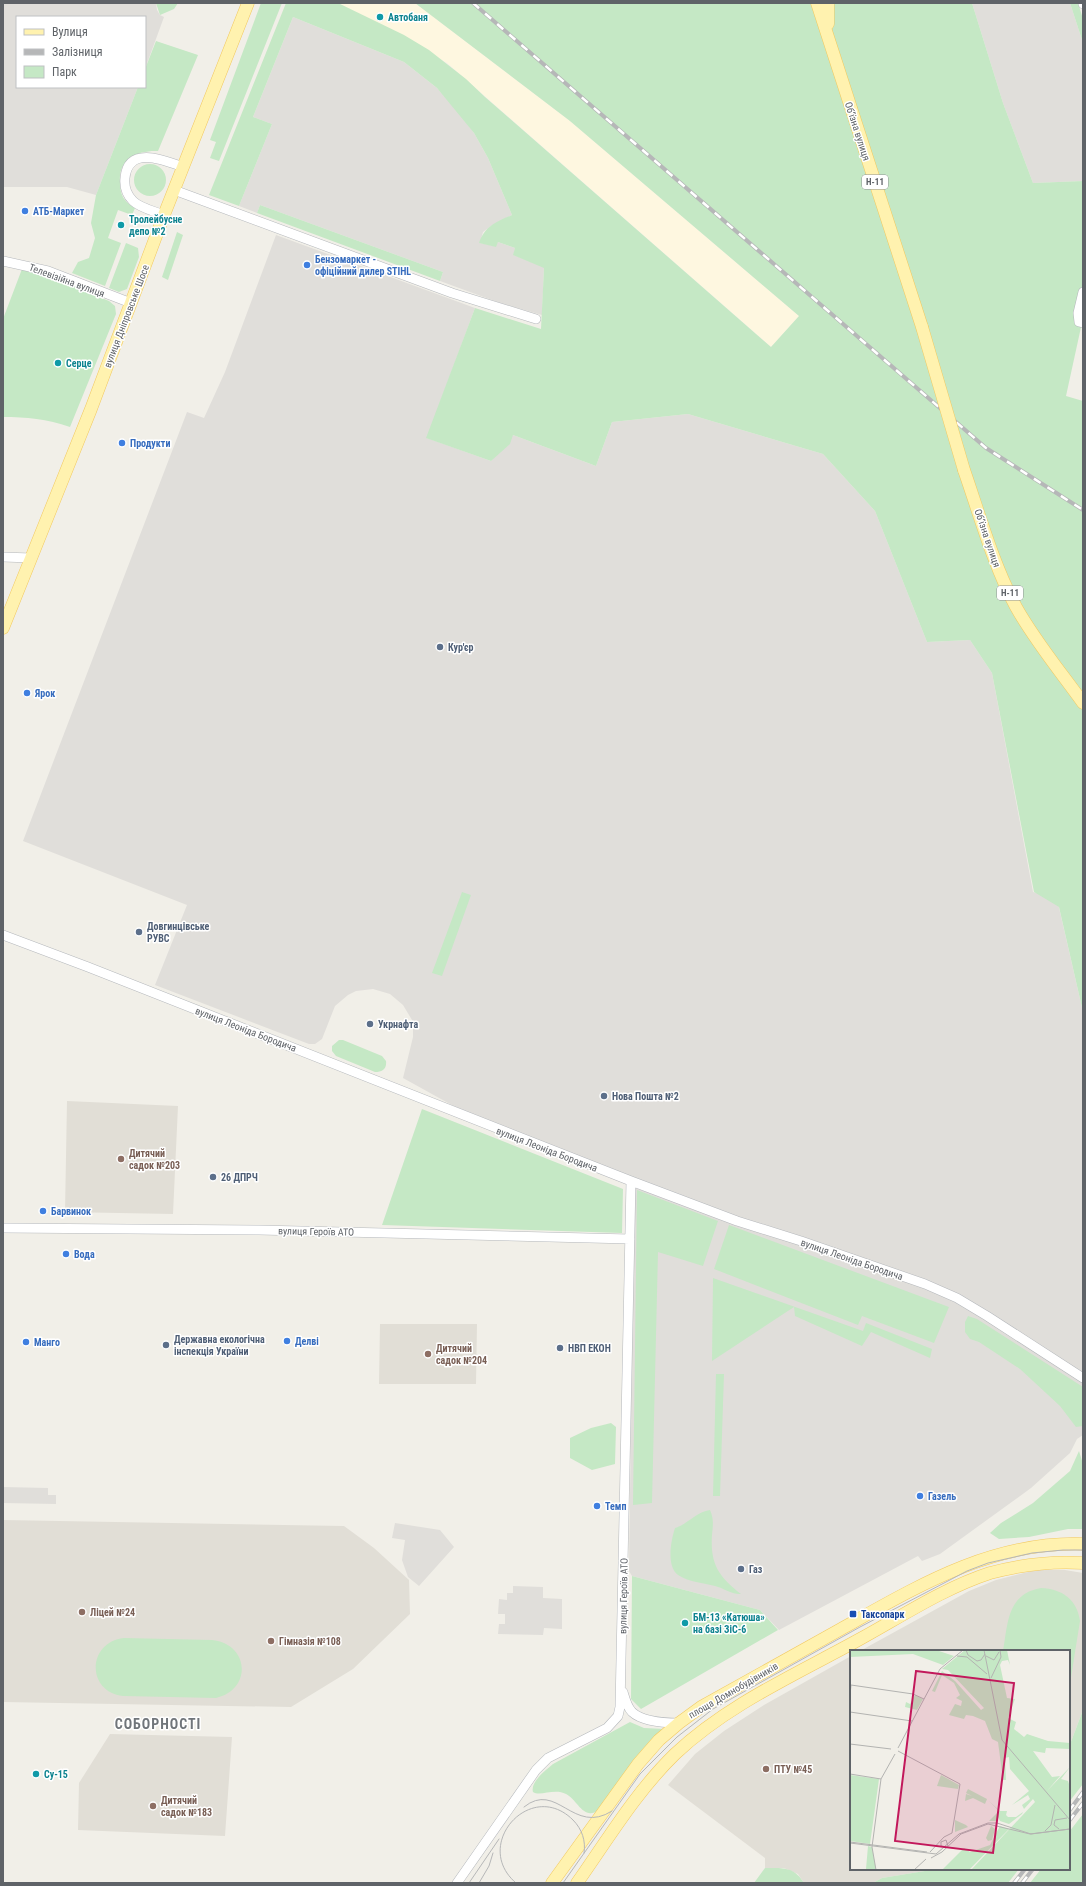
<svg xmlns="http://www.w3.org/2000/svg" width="1086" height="1886" font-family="'Roboto Condensed',sans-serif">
  <rect width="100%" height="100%" fill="#f1efe8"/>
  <path fill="#fef7e0" d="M338,3h77l155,118 229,195 -28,31 -324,-284z"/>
  <path fill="#e0deda" d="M3,3h153l1,7 3,5 4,2 -19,52v-52h-128v70h121l-42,108 -29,-8h-64z
    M972,3h98l13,40v138l-50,2 -30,-80z
    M293,17l111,45 33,26 21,23 16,22 14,25 24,57 -21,11 -8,6 -3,11 15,3 3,-4 17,6 -1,7 30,12 -2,48 -42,-12 -60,-22 3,-9 -183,-67 -3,8 -18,-7 33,-82 -19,-7z
    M276,235l199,73 -48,130 64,23 22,-26 83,31 16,-44 76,-8 135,40 52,57 52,131 43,-2 22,33 41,219 24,7 26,113v423l-6,4 -7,14 -39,35 -91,66 -18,7 -4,-5 -139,74 -19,-20 -128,-34 -3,-5 5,-383 61,18 -198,-76 -94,-52 10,-41v-8l-1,-9 -9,-15 -13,-11 -17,-5 -17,2 -8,4 -13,11 -13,33 -7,5h-6l-154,-59 32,-80 -164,-64 164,-429 17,6 21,-46z
    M3,1487l45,1v7h8v9l-53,-1z
    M395,1523l45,7 14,17 -35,39 -11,-9 -6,-17 3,-20 -13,-2z
    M513,1586l30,1v11l19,1v30l-18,-1 -1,7 -45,-1 1,-10h6v-10h-7l1,-15 8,1v-7h6z"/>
  <path fill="#e1ded6" d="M67,1101l111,5 -5,108 -108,-2z
    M380,1324h97l-1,60h-97z
    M3,1520l341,6 30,22 35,32 1,34 -57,55 -62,38 -288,-5z
    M1036,1570h29l18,3v137l-14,37v-96h-209l109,-60 27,-11z
    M851,1656v213h86l-55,9 -9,5h-69l-6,-9 -14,-6h-19v-10l-97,-73 27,-31 29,-23 40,-26z
    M110,1734l122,3 -7,99 -147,-6 1,-47z"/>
  <path fill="#c5e8c5" d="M156,3h22l-4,6 -14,6z
    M261,3h21l-63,158 -9,-3 6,-16 -6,-2z
    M286,3h52l66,32 25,15 37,29 19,18 286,250 28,-31 -229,-195 -155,-118h557l31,100 30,80 50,-2v137l-17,78 17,5v611l-24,-105 -25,-15 -42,-219 -22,-33 -43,2 -52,-131 -52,-57 -135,-40 -76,8 -16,44 -83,-31 -3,9 -19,17 -65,-23 49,-130 66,21 3,-61 -31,-13 2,-7 -17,-6 -2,5 -17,-4c6,-17 17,-21 33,-28l-24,-57 -14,-25 -37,-45 -33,-26 -111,-45 -40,100 19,7 -33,82 -30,-11z
    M1070,3h8l5,16v24z
    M156,41l42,14 -40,96c-20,-1 -40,8 -38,31 0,6 1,13 5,18 2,3 7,6 10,8l-3,7 -14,-5 -10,28 13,5 -16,43 -33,-13 6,-11 11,-4 6,-20 -4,-15 5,-28 42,-108h7v-18z
    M134 180a16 16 0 1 1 32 0a16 16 0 1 1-32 0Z
    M260,205l183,67 -3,9 -183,-68z
    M177,232l6,3 -15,45 -6,-3z
    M126,243l12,5 1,9 -12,32 -8,3 -10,-4z
    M22,269l25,7 62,25 6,5 1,8 -46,113c-23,-8 -44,-10 -67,-10v-98z
    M462,892l9,3 -29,81 -10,-3z
    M339,1040h4l39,16 4,5c1,8 -4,11 -11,11l-39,-16 -4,-5v-5z
    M422,1109l201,80 -1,44 -240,-8z
    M637,1190l81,31 -15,45 -45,-14 -6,251 -19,2z
    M729,1225l220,82 -15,36 -72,-27 -4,9 -144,-56z
    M713,1278l150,53 3,-8 66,26 -2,9 -59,-26 -9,14 -67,-30 -1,-9 -82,54z
    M968,1316l9,3 106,68v39l-7,1 -16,-21 -40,-37 -41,-27 -9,-3 -5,-7v-10z
    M716,1374h8l-4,122h-7z
    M611,1423l5,4 -1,37 -23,6 -22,-12v-20l21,-10z
    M1079,1451l4,13v65h-15l-39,8 -30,2 -9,-6 11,-10 32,-20 37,-32z
    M710,1510c4,9 3,15 2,25 -2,29 7,42 29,59 -9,1 -17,-6 -26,-8 -11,-3 -27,-4 -37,-11 -12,-9 -7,-35 -3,-47 13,-4 21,-16 35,-18z
    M632,1576l128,34 18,20 -137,79 -10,-10z
    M1041,1588c21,1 36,11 39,33l-11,69v-39h-66c5,-28 4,-57 38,-63z
    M124,1638l88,2c38,4 40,50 4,58l-93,-2c-37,-4 -36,-54 1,-58z
    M1083,1710v74l-14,18v-55z
    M630,1722l14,6 21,1 -66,81c-16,11 -21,-10 -33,-16 -12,-6 -26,3 -33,-2 -3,-10 13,-22 20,-28z
    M1083,1814v69h-53l11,-14h28v-37z
    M765,1868c17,0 29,-2 39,15h-50z
    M937,1869h82l-11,14h-135l9,-5z"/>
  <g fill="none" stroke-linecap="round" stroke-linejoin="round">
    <defs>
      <path id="minor" d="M1083,3v1
        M174,190l278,103 84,26
        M164,215c-10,-4 -24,-7 -31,-14 -6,-6 -9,-14 -8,-23 3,-33 39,-18 58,-11
        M3,261l45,10 83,32
        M1083,292l-5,21 1,9 4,1
        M3,557l28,1
        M3,935l85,32 543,214 106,40 64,20 124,43 32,14 30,18 96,62
        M3,1228l256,2 371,9
        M623,1692c2,7 4,15 9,20 11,10 33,11 47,11
        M457,1883l79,-113 12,-12 59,-30 11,-12 2,-9 11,-526"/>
      <path id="major" d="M817,3l105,324
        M828,3v21
        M964,470c16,46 29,94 52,137 19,34 44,64 67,96
        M3,628l88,-219 73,-194 84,-212
        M552,1883l86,-119 21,-24 20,-17 22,-16c47,-26 94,-52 140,-78 77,-43 151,-88 242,-85
        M577,1883c31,-44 59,-91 98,-129 53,-50 122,-80 185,-115 42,-23 84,-51 130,-66 30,-8 63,-12 93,-10"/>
    </defs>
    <use href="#minor" stroke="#b5b8bc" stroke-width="10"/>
    <use href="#major" stroke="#f2c960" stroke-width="13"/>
    <use href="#minor" stroke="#fff" stroke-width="9"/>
    <use href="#major" stroke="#fff2af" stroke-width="12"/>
    <path stroke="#b6b7b8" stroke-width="1" d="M524,1807c33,-27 49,29 88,4
      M469,1883l30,-44
      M479,1883l10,-17 4,-13
      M516,1883c-45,-38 15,-105 57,-63 9,9 13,21 11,33
      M563,1883l77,-109 37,-37 36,-28 147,-82 107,-56 21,-8 44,-10 31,-3h20"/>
    <defs>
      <path id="rail" d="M473,3l513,445 97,62
        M1069,1811l14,-19
        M1069,1821l14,-18
        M1014,1883l11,-14
        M1022,1883l11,-14"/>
    </defs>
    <use href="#rail" stroke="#b6b7b8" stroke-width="4"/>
    <use href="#rail" stroke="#fff" stroke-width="2.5" stroke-dasharray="8" stroke-linecap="butt"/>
    <defs>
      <path id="major-bridge" d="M922,327l42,143"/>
    </defs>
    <use href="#major-bridge" stroke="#f2c960" stroke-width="13" stroke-linecap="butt"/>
    <use href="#major-bridge" stroke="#fff2af" stroke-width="12"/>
  </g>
  <g fill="#0f9aa8" stroke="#fff" stroke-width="1.5">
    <circle cx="380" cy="17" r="4"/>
    <circle cx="121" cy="225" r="4"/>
    <circle cx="58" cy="363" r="4"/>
    <circle cx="685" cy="1623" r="4"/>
    <circle cx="36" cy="1774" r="4"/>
  </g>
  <g fill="#3f7fe0" stroke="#fff" stroke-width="1.5">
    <circle cx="25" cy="211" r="4"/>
    <circle cx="307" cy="265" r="4"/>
    <circle cx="122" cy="443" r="4"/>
    <circle cx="27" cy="693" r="4"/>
    <circle cx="43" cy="1211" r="4"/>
    <circle cx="66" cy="1254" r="4"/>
    <circle cx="287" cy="1341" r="4"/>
    <circle cx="26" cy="1342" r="4"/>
    <circle cx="920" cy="1496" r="4"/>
    <circle cx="597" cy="1506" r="4"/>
  </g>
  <g fill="#5c6f8a" stroke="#fff" stroke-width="1.5">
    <circle cx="440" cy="647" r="4"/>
    <circle cx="139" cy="932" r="4"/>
    <circle cx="370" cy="1024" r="4"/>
    <circle cx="604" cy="1096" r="4"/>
    <circle cx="213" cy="1177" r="4"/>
    <circle cx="166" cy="1345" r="4"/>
    <circle cx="560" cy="1348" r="4"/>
    <circle cx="741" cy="1569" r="4"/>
  </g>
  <g fill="#8d6e63" stroke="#fff" stroke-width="1.5">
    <circle cx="121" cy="1159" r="4"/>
    <circle cx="428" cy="1354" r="4"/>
    <circle cx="82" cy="1612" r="4"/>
    <circle cx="271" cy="1641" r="4"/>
    <circle cx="766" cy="1769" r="4"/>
    <circle cx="153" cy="1806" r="4"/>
  </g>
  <rect fill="#1a4fb4" stroke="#fff" stroke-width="1.5" x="849" y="1610" width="8" height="8" rx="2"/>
  <g text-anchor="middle" stroke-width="3" stroke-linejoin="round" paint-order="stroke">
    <g fill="#fff" stroke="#8f9295" stroke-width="1">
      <rect x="862" y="175" width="26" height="14" rx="3"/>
      <rect x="997" y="586" width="26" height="14" rx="3"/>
    </g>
    <g font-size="9" font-weight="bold" fill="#5f6368">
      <text x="875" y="185">Н-11</text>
      <text x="1010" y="596">Н-11</text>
    </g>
    <g font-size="10" font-weight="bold" fill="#0d838f" stroke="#fff" text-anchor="start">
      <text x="388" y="21">Автобаня</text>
      <text x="129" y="223">Тролейбусне<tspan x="129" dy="12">депо №2</tspan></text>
      <text x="66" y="367">Серце</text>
      <text x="693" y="1621">БМ-13 «Катюша»<tspan x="693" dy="12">на базі ЗіС-6</tspan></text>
      <text x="44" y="1778">Су-15</text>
    </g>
    <g font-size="10" fill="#5f6368" stroke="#fff">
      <text transform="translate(858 131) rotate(72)" y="4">Обʼїзна вулиця</text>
      <text transform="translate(67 280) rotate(20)" y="4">Телевізійна вулиця</text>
      <text transform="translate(126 316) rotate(-69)" y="4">вулиця Дніпровське Шосе</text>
      <text transform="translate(988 538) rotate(71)" y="4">Обʼїзна вулиця</text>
      <text transform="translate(246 1029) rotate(21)" y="4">вулиця Леоніда Бородича</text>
      <text transform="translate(547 1149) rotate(21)" y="4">вулиця Леоніда Бородича</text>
      <text transform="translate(316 1231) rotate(1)" y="4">вулиця Героїв АТО</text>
      <text transform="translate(852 1259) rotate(19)" y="4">вулиця Леоніда Бородича</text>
      <text transform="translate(623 1596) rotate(-89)" y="4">вулиця Героїв АТО</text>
      <text transform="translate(733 1690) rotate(-30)" y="4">площа Домнобудівників</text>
    </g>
    <g font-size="10" font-weight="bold" fill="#366cbe" stroke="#fff" text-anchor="start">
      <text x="33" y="215">АТБ-Маркет</text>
      <text x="315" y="263">Бензомаркет -<tspan x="315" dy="12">офіційний дилер STIHL</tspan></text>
      <text x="130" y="447">Продукти</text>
      <text x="35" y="697">Ярок</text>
      <text x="51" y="1215">Барвинок</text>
      <text x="74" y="1258">Вода</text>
      <text x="295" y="1345">Делві</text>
      <text x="34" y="1346">Манго</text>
      <text x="928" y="1500">Газель</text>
      <text x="605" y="1510">Темп</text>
    </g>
    <g font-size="10" font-weight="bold" fill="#4e5e75" stroke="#fff" text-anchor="start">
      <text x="448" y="651">Кур'єр</text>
      <text x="147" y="930">Довгинцівське<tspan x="147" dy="12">РУВС</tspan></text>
      <text x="378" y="1028">Укрнафта</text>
      <text x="612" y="1100">Нова Пошта №2</text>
      <text x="221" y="1181">26 ДПРЧ</text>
      <text x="174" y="1343">Державна екологічна<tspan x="174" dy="12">інспекція України</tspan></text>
      <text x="568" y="1352">НВП ЕКОН</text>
      <text x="749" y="1573">Газ</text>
    </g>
    <g font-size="10" font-weight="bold" fill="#785e54" stroke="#fff" text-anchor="start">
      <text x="129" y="1157">Дитячий<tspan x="129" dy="12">садок №203</tspan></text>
      <text x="436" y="1352">Дитячий<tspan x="436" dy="12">садок №204</tspan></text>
      <text x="90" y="1616">Ліцей №24</text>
      <text x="279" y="1645">Гімназія №108</text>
      <text x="774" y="1773">ПТУ №45</text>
      <text x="161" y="1804">Дитячий<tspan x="161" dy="12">садок №183</tspan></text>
    </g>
    <g font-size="10" font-weight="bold" fill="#164399" stroke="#fff" text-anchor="start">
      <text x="861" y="1618">Таксопарк</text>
    </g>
    <g font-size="14" font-weight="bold" letter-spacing="1" fill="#70757a" stroke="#fff">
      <text x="158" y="1729">СОБОРНОСТІ</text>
    </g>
  </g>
  <g transform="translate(850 1650)">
    <rect width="220" height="220" fill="#f1efe8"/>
    <path d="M0,0h86l18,6 -11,9 -30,-11 -63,3zM115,0h42l3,15 -2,-5 -6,1 -2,4 7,33 8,1 -7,19 8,4 -2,7 10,8 3,-3 21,7 22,2v6l-24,-1 -1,5 -12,-2 19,26 8,-1 -13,15 23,-24 -9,12 7,2 2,6v83h-99l64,-68 -2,-3 -9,10 -2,-4 8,-6 -2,-4 -16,10 17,-14 -19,-22 -1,-12 -4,1 1,22h-3l-5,-38 -6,-3 -7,-18 -12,-5 -7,-1 -2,4 -15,-4 6,-11 6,2 1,-5 -6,-3 4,-3 -6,-12 -12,-8 -7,17 -3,-1 10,-20 13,10 26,29 3,-2 -36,-38 -6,-1zM65,45l8,4 -6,11 -12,-3 1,-5 4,2zM0,125l29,4 -9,65 -20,-3zM91,125l18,10 -1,4 -21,-3zM118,139l19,10 -2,5 -12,-6 -8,3 1,-7 6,2 -6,-3zM139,151l11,10h7l-1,4 2,2h8l7,-5 -1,2 -13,10 -9,-3 -2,-4v4h-9l10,-10zM105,170l11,5 2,2 -13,5zM141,176l4,3 -3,11 -4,1 -2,-3zM150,176l9,3 -40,41h-27l22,-22 6,4 20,-7zM18,196l4,1 4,23 -10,-1z" fill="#c5e8c5"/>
    <path fill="none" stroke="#b3b3b1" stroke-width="1" d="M116,0l2,5 9,6 4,-1 4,-6M134,0l18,90 68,80M107,6l10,1 20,17M136,6l8,4 5,-8M141,28l10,-21 -1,-7M0,45l1,-10 62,9 11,5M0,62l62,9M0,94l41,5M48,98l42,-79 23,-19M48,101l62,33 -8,49 -8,4 -14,15M0,124l31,5M209,179l-5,-4 1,-5 12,-2M195,181l6,-6 4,-20M0,192l77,10M0,193l86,11 23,-20 29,-11h9l34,11 39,-5M22,197l4,23M22,197l9,-68 14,-25M96,197l-5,-1v-4l5,-2 2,6M81,208l11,-6 19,-18 27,-10 42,10 40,-5M64,220l12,-11"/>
    <path fill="#c2185b" fill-opacity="0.15" stroke="#c2185b" stroke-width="2" d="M66,21l98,12 -21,170 -98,-12z"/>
    <rect width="220" height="220" fill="none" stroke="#5f6368" stroke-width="2"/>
  </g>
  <rect width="1086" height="1886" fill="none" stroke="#5f6368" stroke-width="8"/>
  <rect x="16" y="16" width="130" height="72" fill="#ffffff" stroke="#bfc1c3"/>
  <rect x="24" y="29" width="20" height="6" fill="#fff2af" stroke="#bfc1c3"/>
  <text x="52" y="36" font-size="12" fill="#5f6368">Вулиця</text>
  <rect x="24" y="49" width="20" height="6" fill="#b6b7b8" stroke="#bfc1c3"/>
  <text x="52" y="56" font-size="12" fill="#5f6368">Залізниця</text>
  <rect x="24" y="66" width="20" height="12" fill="#c5e8c5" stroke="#bfc1c3"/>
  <text x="52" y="76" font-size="12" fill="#5f6368">Парк</text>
</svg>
